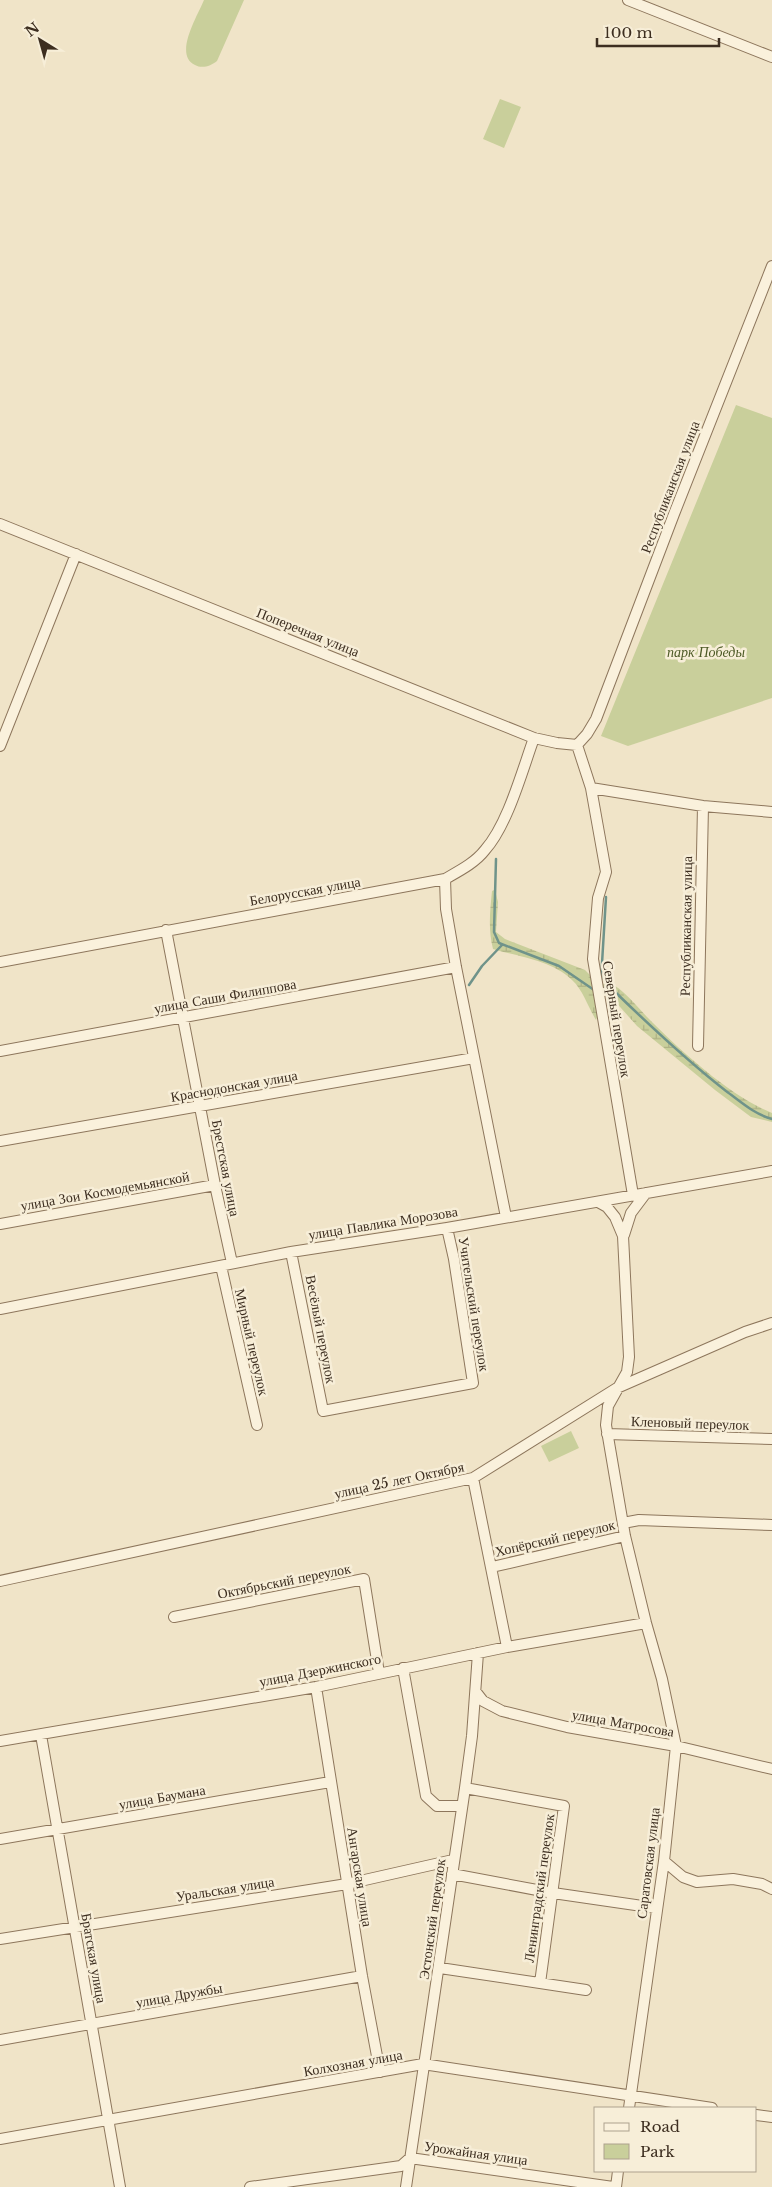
<svg xmlns="http://www.w3.org/2000/svg" width="772" height="2187" font-family="'Libre Baskerville',serif">
  <defs>
    <pattern id="wetland-marsh" width="20" height="14" patternUnits="userSpaceOnUse" patternTransform="scale(1.25)"><rect width="20" height="14" fill="#c9cf9b"/><path d="M1 5h8M5 5V1M11 12h8M15 12V8" fill="none" stroke="#aeb285"/></pattern>
  </defs>
  <rect width="100%" height="100%" fill="#f0e4c8"/>
  <path fill="#c9cf9b" d="M204,0h40l-27,61c-6,5 -15,8 -22,4 -22,-10 3,-50 9,-65z
    M500,99l21,8 -17,41 -21,-9z
    M736,405l36,13v280l-144,48 -27,-10z
    M571,1431l8,17 -30,14 -8,-16z"/>
  <path fill="url(#wetland-marsh)" d="M495,890l3,12 -2,30 9,7 80,31 6,6 7,39 -2,5c-8,-13 -13,-30 -24,-40 -21,-20 -53,-23 -79,-31 -5,-19 -3,-38 -1,-58z
    M608,982c18,8 31,28 45,41 31,31 79,74 119,90v9l-21,-5 -36,-27 -78,-64 -24,-27 -12,-6 1,-8z"/>
  <g fill="none" stroke-linecap="round" stroke-linejoin="round">
    <path stroke="#6f938a" stroke-width="2.5" d="M496,859l-2,73 5,11 60,23 35,24
      M601,980l5,-83
      M469,985l13,-19 20,-21
      M601,989l10,-1c37,36 74,71 115,103 15,11 28,23 46,28"/>
    <defs>
      <path id="minor" d="M628,0l144,57
        M0,524l534,214 23,5 20,2 10,-11 9,-15 78,-205 98,-248
        M577,745l14,43 112,18 69,6
        M0,746l76,-192
        M591,788l15,84 -8,26 -5,61 40,236
        M445,879l1,30 10,58 50,250
        M166,930l49,255 17,78
        M0,962l445,-83c14,-8 30,-16 40,-29 23,-26 37,-79 49,-112
        M698,1046l5,-240
        M0,1051l456,-84
        M0,1141l474,-83
        M598,1202l9,5 8,10 8,19 6,121 -2,15 -19,34 -2,19 19,111 21,87 16,56 14,67 -12,115 -35,247
        M0,1224l215,-39
        M624,1235l7,-22 15,-20
        M291,1252l32,159 150,-28 -19,-124 -7,-31
        M221,1266l36,159
        M0,1309l291,-57 156,-24 325,-57
        M607,1434l165,5
        M473,1478l34,169
        M623,1523l16,-3 133,5
        M492,1567l133,-31
        M0,1581l473,-103 144,-90 128,-56 27,-9
        M174,1617l190,-38 15,94
        M403,1668l23,128 11,10h25
        M316,1687l46,289 18,96
        M476,1692l7,9 19,10 65,16 109,19 96,23
        M41,1735l79,452
        M0,1741l316,-54 191,-40 139,-24
        M465,1788l99,18 -24,177
        M0,1839l330,-57
        M664,1861l19,16 14,5 36,-3 29,5 10,5
        M452,1874l101,19 103,15
        M0,1939l347,-55 106,-24
        M440,1968l146,22
        M0,2040l362,-64
        M756,2115l16,2
        M0,2139l423,-75 289,44
        M250,2187l151,-21 9,-8 203,29
        M406,2187l59,-399 7,-52 6,-83
        M616,2187l2,-16"/>
    </defs>
    <use href="#minor" stroke="#8d765c" stroke-width="12"/>
    <use href="#minor" stroke="#faf1dc" stroke-width="10"/>
  </g>
  <g text-anchor="middle" stroke-width="5" stroke-linejoin="round" paint-order="stroke">
    <g font-size="14" fill="#3d2e20" stroke="#f7eed8">
      <text transform="translate(670 487) rotate(-69)" y="5">Республиканская улица</text>
      <text transform="translate(308 632) rotate(22)" y="5">Поперечная улица</text>
      <text transform="translate(305 891) rotate(-10)" y="5">Белорусская улица</text>
      <text transform="translate(686 926) rotate(-89)" y="5">Республиканская улица</text>
      <text transform="translate(225 996) rotate(-10)" y="5">улица Саши Филиппова</text>
      <text transform="translate(617 1019) rotate(81)" y="5">Северный переулок</text>
      <text transform="translate(234 1086) rotate(-10)" y="5">Краснодонская улица</text>
      <text transform="translate(226 1168) rotate(79)" y="5">Брестская улица</text>
      <text transform="translate(105 1191) rotate(-10)" y="5">улица Зои Космодемьянской</text>
      <text transform="translate(383 1223) rotate(-9)" y="5">улица Павлика Морозова</text>
      <text transform="translate(474 1304) rotate(81)" y="5">Учительский переулок</text>
      <text transform="translate(321 1329) rotate(79)" y="5">Весёлый переулок</text>
      <text transform="translate(252 1342) rotate(77)" y="5">Мирный переулок</text>
      <text transform="translate(690 1423) rotate(2)" y="5">Кленовый переулок</text>
      <text transform="translate(399 1480) rotate(-12)" y="5">улица 25 лет Октября</text>
      <text transform="translate(555 1538) rotate(-13)" y="5">Хопёрский переулок</text>
      <text transform="translate(284 1581) rotate(-11)" y="5">Октябрьский переулок</text>
      <text transform="translate(320 1670) rotate(-11)" y="5">улица Дзержинского</text>
      <text transform="translate(623 1723) rotate(10)" y="5">улица Матросова</text>
      <text transform="translate(162 1797) rotate(-10)" y="5">улица Баумана</text>
      <text transform="translate(648 1863) rotate(-83)" y="5">Саратовская улица</text>
      <text transform="translate(360 1877) rotate(81)" y="5">Ангарская улица</text>
      <text transform="translate(539 1888) rotate(-82)" y="5">Ленинградский переулок</text>
      <text transform="translate(225 1889) rotate(-9)" y="5">Уральская улица</text>
      <text transform="translate(432 1919) rotate(-82)" y="5">Эстонский переулок</text>
      <text transform="translate(94 1958) rotate(80)" y="5">Братская улица</text>
      <text transform="translate(179 1995) rotate(-10)" y="5">улица Дружбы</text>
      <text transform="translate(353 2063) rotate(-10)" y="5">Колхозная улица</text>
      <text transform="translate(476 2153) rotate(8)" y="5">Урожайная улица</text>
    </g>
    <g font-size="14" font-style="italic" fill="#4d5a26" stroke="#f7eed8">
      <text x="706" y="657">парк Победы</text>
    </g>
  </g>
  <rect x="594" y="2107" width="162" height="65" fill="#f7eed8" stroke="#ada18e"/>
  <rect x="604" y="2123" width="25" height="8" fill="#faf1dc" stroke="#ada18e"/>
  <text x="640" y="2132" font-size="15" fill="#3d2e20">Road</text>
  <rect x="604" y="2144" width="25" height="15" fill="#c9cf9b" stroke="#ada18e"/>
  <text x="640" y="2157" font-size="15" fill="#3d2e20">Park</text>
  <g transform="translate(40 40) rotate(323)" stroke="#f7eed8" stroke-width="4" paint-order="stroke">
  <path d="M0-4L9 19L0 12L-9 19Z" fill="#3d2e20"/>
  <text y="-8" font-size="14" font-weight="bold" text-anchor="middle" fill="#3d2e20">N</text>
  </g>
  <path d="M597 38v8h122v-8" fill="none" stroke="#3d2e20" stroke-width="2.5"/>
  <text x="604" y="38" font-size="15" fill="#3d2e20" stroke="#f7eed8" stroke-width="4" paint-order="stroke">100 m</text>
</svg>
